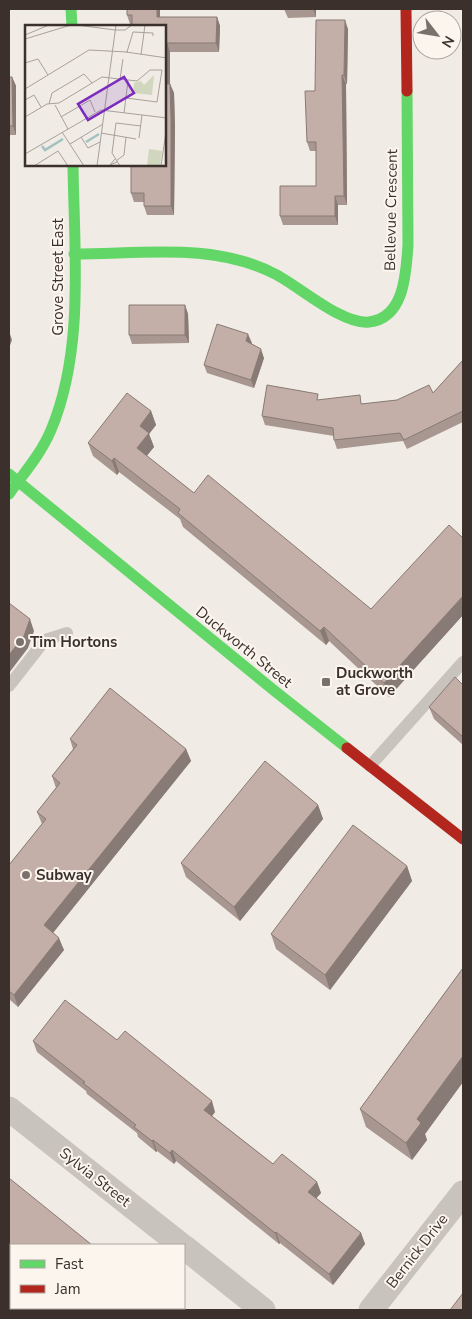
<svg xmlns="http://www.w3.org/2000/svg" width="472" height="1319" font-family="'Nunito Sans',sans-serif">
  <rect width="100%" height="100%" fill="#f0ebe5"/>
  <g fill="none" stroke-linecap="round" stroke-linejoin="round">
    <path stroke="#c9c3be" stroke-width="12" d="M9,686l36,-46 22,-7
      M370,766l93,-104"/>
    <path stroke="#c9c3be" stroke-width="25" d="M9,1109l172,136
      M184,1247l79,63
      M371,1310l92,-117"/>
    <path stroke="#63d668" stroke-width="11" d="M71,9l1,17
      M74,254c67,0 140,-12 201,20 24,12 67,51 94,48 36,-4 37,-50 39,-77l-1,-154
      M9,474l267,218 71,56
      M9,494c15,-21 32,-40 42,-64 34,-81 23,-179 22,-265"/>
    <path stroke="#b3261e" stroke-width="11" d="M406,9l1,82
      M347,748l116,91"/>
  </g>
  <path fill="#a89690" d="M127,9h33v8h57l3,9 -1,26h-49v32l4,9 1,34 -1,88h-27l-3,-9v-4h-10l-3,-9 1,-169h-2l-3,-9z
    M284,9h32v8l-28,1z
    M348,29l-1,55h-1l1,121h-9v20h-55l-3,-9 36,-30v-35h-6l-3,-9 8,-51z
    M9,77h3l4,9v49h-6v29h-1z
    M185,305l3,9 1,29 -57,1 -3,-9z
    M252,343l-1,1 13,14 -10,30 -47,-15 -3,-8z
    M463,360v62l-56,27 -4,-8 -66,8 -3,-9v-4l-69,-11 -3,-9 59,-16 43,4 33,-4 36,-7z
    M151,411l5,14 -7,9 5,13 -8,9 48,37 177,116 92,-71v77l-74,82 -60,-56 -3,4 -143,-118 -3,-8 -61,-47 -2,3 -24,-19 -5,-13z
    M463,685v60l-29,-26 -5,-12z
    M70,739l116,10 5,12 -138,171 11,18 -46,57 -9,-8v-134l33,-41 -5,-12 19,-24 -4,-12 21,-27z
    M318,805l5,14 -83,102 -54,-44 -5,-14z
    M407,866l5,15 -82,109 -54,-41 -5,-15z
    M463,968v114l-38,52 2,6 -15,20 -46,-33 -6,-18z
    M117,1040l98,72 -3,4 61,48 44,18 4,11 -5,5 45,35 4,11 -32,41 -53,-42 -1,1 -103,-83 -2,3 -17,-13 -1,1 -18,-15 -1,-4 -50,-39 -1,-3 -49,-39 -4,-11z
    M9,1178l2,67v9l-2,-2z
    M64,1308h109l3,2h-110z"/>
  <path fill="#887a75" d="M157,9h3v17l-3,-9z
    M313,9h3v8z
    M217,17l3,9 -1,26 -3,-9z
    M345,20l3,9 -1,55 -3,-9z
    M167,43l3,9v41l-3,-9z
    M342,75l4,9 1,121 -3,-9z
    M12,77l4,9v49l-3,-9z
    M170,84l4,9 1,34 -1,88 -3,-9z
    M9,132l1,3v29l-1,-2z
    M335,196l3,9v20l-3,-9z
    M185,305l3,9 1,29 -4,-8z
    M9,331l3,9 -3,8z
    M248,334l4,9 -3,7 -3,-9z
    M261,349l3,9 -10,30 -3,-8z
    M151,411l5,14 -7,9 5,13 -12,15 -5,-14 3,-22z
    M114,458l5,14 -2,3 -5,-14z
    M463,596v19l-74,82 -5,-14z
    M30,619l4,12 -6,17 -19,25v-18z
    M324,627l5,14 -3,4 -6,-14z
    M186,749l5,12 -142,177 -5,-13z
    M318,805l5,14 -83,102 -6,-14z
    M407,866l5,15 -82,109 -5,-15z
    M59,938l5,12 -46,57 -4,-12z
    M463,1056v26l-38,52 2,6 -15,20 -6,-17 11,-24z
    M212,1101l3,11 -7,9 -4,-11z
    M153,1140l4,11 -1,1 -4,-11z
    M172,1150l4,11 -2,3 -4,-11z
    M317,1182l4,11 -9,10 -4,-11z
    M276,1232l4,11 -1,1 -4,-11z
    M361,1233l4,11 -32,41 -4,-11z"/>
  <path fill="#c3afa7" stroke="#887a75" d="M127,9h30v8h60l-1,26h-49v41h3l1,34v88h-27v-13h-13v-28h34v-139h-33v-11h-5z
    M316,20h29l-1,55h-2l2,121h-9v20h-55v-30h36v-44h-9l-2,-51h10z
    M9,77h3l1,49h-4z
    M129,305h56v30h-56z
    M217,324l31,10 -2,7 15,8 -10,31 -47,-15z
    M463,360v51l-59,29 -4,-7 -66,7 -1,-12 -71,-12 5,-31 51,9 -1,6 43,-5 1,9 36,-4 32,-15 4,8z
    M127,393l24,18 -11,15 9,7 -12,15 57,45 14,-18 163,134 78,-84 14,13v58l-79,87 -60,-56 -4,4 -142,-118 2,-4 -66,-51 -2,3 -24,-18z
    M9,603l21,16 -6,17 -15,19z
    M455,677l8,8v52l-34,-30z
    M110,688l76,61 -142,176 15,13 -45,57 -5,-4v-126l37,-46 -9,-7 23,-29 -8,-7 25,-31 -7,-6z
    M265,761l53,44 -84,102 -53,-44z
    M353,825l54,41 -82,109 -54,-41z
    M463,968v88l-46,63 4,4 -15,20 -46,-34z
    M65,1000l52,40 8,-9 87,70 -8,9 69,54 9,-10 35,28 -9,10 53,41 -32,41 -53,-42 -1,1 -103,-83 -2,3 -17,-13 -1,1 -18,-14 2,-2 -53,-42 2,-1 -52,-41z
    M9,1178l83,67h-81v1l-2,-2z
    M463,1293v17h-13z
    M73,1308h100l3,2h-100z"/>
  <g fill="#7a716c" stroke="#fbf5ee" stroke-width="2">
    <circle cx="20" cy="642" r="5"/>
    <rect x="321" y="677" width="10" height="10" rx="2.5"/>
    <circle cx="26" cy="875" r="5"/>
  </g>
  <g text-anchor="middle" stroke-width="4" stroke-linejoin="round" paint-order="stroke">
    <g font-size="15" fill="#3b302b" stroke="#fbf5ee">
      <text transform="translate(391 210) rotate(-89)" y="5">Bellevue Crescent</text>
      <text transform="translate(58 277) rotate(-90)" y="5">Grove Street East</text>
      <text transform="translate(244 647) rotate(39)" y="5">Duckworth Street</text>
      <text transform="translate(95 1177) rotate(38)" y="5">Sylvia Street</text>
      <text transform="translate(417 1251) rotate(-52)" y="5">Bernick Drive</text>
    </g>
    <g font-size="15" font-weight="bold" fill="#3b302b" stroke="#fbf5ee" text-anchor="start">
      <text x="30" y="647">Tim Hortons</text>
      <text x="336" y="678">Duckworth<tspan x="336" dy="17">at Grove</tspan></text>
      <text x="36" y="880">Subway</text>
    </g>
  </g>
  <g transform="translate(25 25)">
    <rect width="141" height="141" fill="#f0ebe5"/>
    <path d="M129,50l-2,20 -19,-2 1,-10 7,-2 3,4zM124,124l13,2 -2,15h-13z" fill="#d1d6bf"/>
    <path fill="none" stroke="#a1c2c1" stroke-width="2.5" d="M61,117l13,-8M17,121l3,4 18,-11"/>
    <path fill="none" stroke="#a8a09b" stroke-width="1" d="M52,0l38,5M90,5h10l7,-5M0,10l24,-10M0,14l46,-14M101,27l41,6M102,27l6,-20 20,1v3M116,30l4,-30M0,38l13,-4 10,16M95,54l3,-20M0,64l64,-39 38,2M0,75l9,-5 7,12M24,79l3,-11 32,-19 8,9M30,80l13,24M99,88l4,-32M0,92l22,-13 12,-1 43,-26 35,4 13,-11h12l-5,32 -31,-4M36,92l29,-17 5,12M37,107l22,34M76,108l35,6M56,112l7,11 12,-6M114,113l3,-23M45,119l33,-20M0,129l76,-44 66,8M90,134l-5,6 7,-3M91,136l8,-6 2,-18M9,141l24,-15 10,15M72,141l19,-141M95,141l-8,-13 4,-30 25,3M136,141l6,-41"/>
    <path fill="#7b2cbf" fill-opacity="0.15" stroke="#7b2cbf" stroke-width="2.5" d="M99,52l10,16 -46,27 -10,-16z"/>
    <rect width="141" height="141" fill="none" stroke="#3b302b" stroke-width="2.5"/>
  </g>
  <rect width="472" height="1319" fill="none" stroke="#3b302b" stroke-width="20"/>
  <rect x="10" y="1244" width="175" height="65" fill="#fbf5ee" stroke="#aea6a0"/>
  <rect x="20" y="1260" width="25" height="8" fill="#63d668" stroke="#aea6a0"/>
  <text x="55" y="1269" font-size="15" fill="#3b302b">Fast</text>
  <rect x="20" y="1285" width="25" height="8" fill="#b3261e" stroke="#aea6a0"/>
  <text x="55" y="1294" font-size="15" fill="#3b302b">Jam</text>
  <g transform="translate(437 35) rotate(121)"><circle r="24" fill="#fbf5ee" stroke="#aea6a0"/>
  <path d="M0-4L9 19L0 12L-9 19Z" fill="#7a716c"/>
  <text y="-8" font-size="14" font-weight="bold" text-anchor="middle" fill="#3b302b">N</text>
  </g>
</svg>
